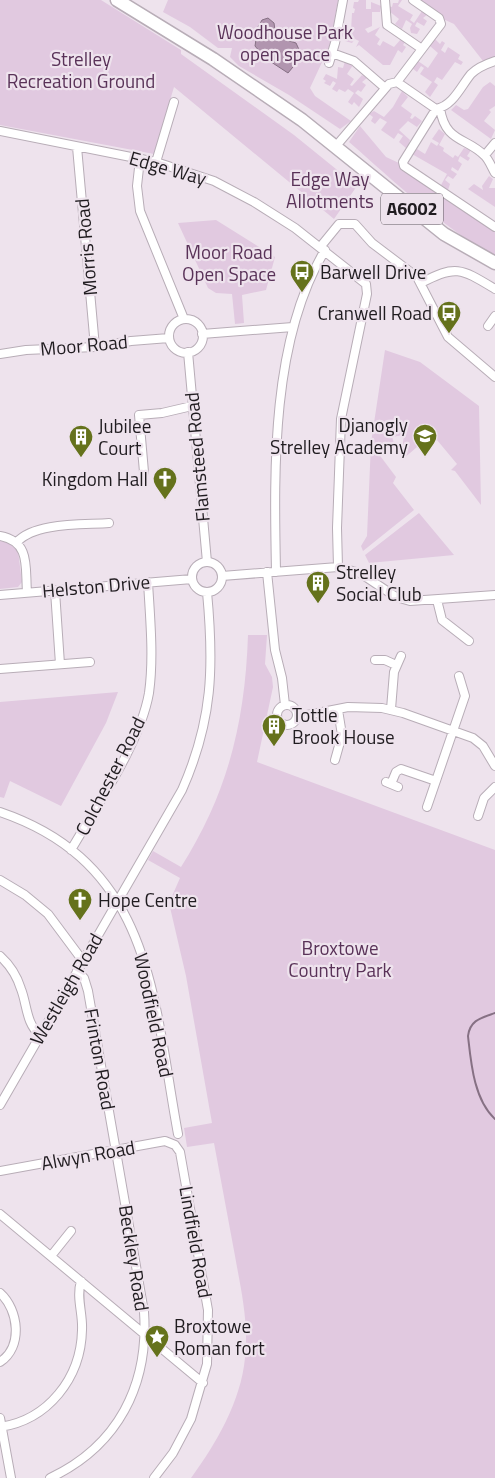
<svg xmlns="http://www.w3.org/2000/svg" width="495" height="1478" font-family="'Titillium Web',sans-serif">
  <rect width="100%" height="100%" fill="#eee3ed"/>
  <path fill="#e1c9e0" d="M0,0h101l80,50v4l113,81 63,51 -23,33 -160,-132 -20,67 -154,-29z
    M168,0h170l-8,45 -20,43 5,8 36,25 -11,8 -51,-34 -50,-29 -9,-9 2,-9h-14l-28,-21 -27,-15z
    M359,0h7v9h5v-7l10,4 -1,6h-8v14l-7,3 3,4 12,-6 -5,8 5,4 -3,5 3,2 3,-5 11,6 7,-8 4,3 -2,3 3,2 -4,6 -4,-3 -8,15h-7l-24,-20 -3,2 3,-6 -4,-2 -3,4 -7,-2v-4l-6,-1 3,-7 9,2 1,-18h2l1,-4 -2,-1 1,-6h4z
    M399,0h3l-4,6 15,9 -3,5 4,3 8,-12 6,3 -5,4 4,3 -3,5 -7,-4 -2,4 5,3 -3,5 -6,-1 -1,-5 2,-4 -6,-4 -4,9 -7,-5 4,-5 -10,-8 -1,-5 4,1 1,-4h5z
    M420,0h75v59l-12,2 -29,-37 -11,-5z
    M435,39l5,5 2,-3 3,2 -4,7 4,3 3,-6 12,8 -2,4 5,3 -2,3 -6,-3 -13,18 -5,-3 -3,5 4,3 -8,12 -5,-5 7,-10 -12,-8 4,-6 -3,-2 -4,6 -5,-4 6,-7 10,7 10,-15 -8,-7z
    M345,61l8,4 -6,9 7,5 -4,6 2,1 10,-11 5,3 -5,4 4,3 -5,7 -3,-2 -3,3 8,6 -4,8 -5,-5 -2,3 -4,-3 6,-9 -6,-4 -3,3 -6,-3 -2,3 -5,-3 4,-6 -3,-2 -3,5 -6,-3 2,-2 -3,-2 3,-5 11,5 1,-12 5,1z
    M490,82l5,4v20l-6,4 2,2 -7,9 11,9 -4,9 -40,-29 5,-5 8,5 4,-1 15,-22z
    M402,91l6,6 -7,9 11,8 -2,4 2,1 3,-3 7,5 -5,6 -9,-6 -9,9 11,10 -3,9 -8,-7 4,-6 -5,-3 -4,6 -13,-9 6,-8 -7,-4 -5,6 -4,-3 2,-4 -4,-3 5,-3 10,6 9,-10z
    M360,126l26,31 13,6 2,7c24,14 46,32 69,45l1,-2 24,17v27c-54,-31 -99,-74 -146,-115z
    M439,129l6,5 -6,11 5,3 -1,3 10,7 2,-3 3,2 6,-9 7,2 -4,6 3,2 -2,3 -8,-5 -2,5 4,3 -4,7 -6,-4 -1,3 6,4 -4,5 -5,-3 -3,4 5,4 -2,6 -7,-5 6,-11 -35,-20 5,-5 8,5 6,-12 6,4 2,-3 -7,-4z
    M489,176l4,3 -4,9h6v19l-27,-18 6,-5 9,6 -1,-4z
    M216,220l59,37 -9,33 -24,5 2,28 -9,1 -3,-30 -16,-1 -8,-5 -30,-65z
    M385,350l35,12 59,44 2,99 -26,-34 -4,-1 6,-6 -20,-24 -15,13 -5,-6 -14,12 -2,-2 3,-22 -12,2 2,6 -6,5 -2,-3 -8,8 18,24 -3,6 21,27 -51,41 -2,-5 6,-10 4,-93z
    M419,513l35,42 -85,8 -4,-8z
    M0,541l9,2 9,8 4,31 -4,5 -18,2z
    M248,635h19l-2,29 7,13 1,10 -16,75 238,88v628h-304c25,-34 50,-77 54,-120 4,-35 -4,-68 -10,-102 -7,-38 -14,-75 -21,-113l-27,4 -3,-19 28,-5 -26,-147 -17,-73 11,-25 -32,-18 5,-9 28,16c47,-74 64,-145 67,-232z
    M118,692l-12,31 -45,83 -51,-25 -6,17 -4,-1v-95z"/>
  <path fill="#b195af" stroke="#867184" d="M268,18l6,5 2,14 20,6 6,13 -14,17 -23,-15 -10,-12 3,-19 4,-7z"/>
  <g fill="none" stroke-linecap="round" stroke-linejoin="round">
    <path stroke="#867184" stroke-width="2" d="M495,1013c-14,5 -25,7 -27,23 3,27 6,64 27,83"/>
    <defs>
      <path id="minor" d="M385,0l2,25 35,24
        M332,53l22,8 30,26
        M329,63l6,-20 8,-43
        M397,82l44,-58 -2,-6 -26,-18
        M440,108c5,35 27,29 45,48 4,4 7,12 10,17
        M436,109l-33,53 1,4 91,61
        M0,131l156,31 58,19 40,21 41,26 71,56 1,10 -26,125 -4,109 1,39
        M336,146l53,-62 8,-2 39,27c17,-3 25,-23 35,-35 7,-7 15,-10 24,-13
        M77,147l18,200
        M485,155l10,-12
        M140,159l-3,27 3,25 44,108
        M156,162l18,-60
        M321,246l18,-22h16l17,19 45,34 31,60 47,40
        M421,283c35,-19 41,-14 74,6
        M169 336a17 17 0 1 1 34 0a17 17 0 1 1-34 0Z
        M488,326l7,-10
        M202,334l91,-7
        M188,352l19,210
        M0,354l26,-4 69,-3 36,-6 38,-3
        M144,472l-5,-57 23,-2 30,-7
        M0,536c31,6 25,31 27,56
        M17,542c18,-20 67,-17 92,-19
        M192 577a15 15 0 1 1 30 0a15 15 0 1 1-30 0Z
        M267,572l8,78 7,28 3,27
        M276,572c-2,-103 -5,-232 49,-322
        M222,576l116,-9 22,6 36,24 14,4 85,-6
        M55,591l5,73
        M0,595l192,-16
        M437,600l5,20 27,21
        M375,660h10l11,5
        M0,669l90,-7
        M277 715a10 10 0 1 1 20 0a10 10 0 1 1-20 0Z
        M391,709l3,-37 7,-16
        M297,717l51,-10 34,1 21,5 70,25 10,8 12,20
        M335,760l7,-25 -4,-25
        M386,782l12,5
        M391,784l5,-12 5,-3 35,12
        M427,807l38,-111 -6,-20
        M0,812c153,52 153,187 178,322
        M478,816l6,-18 11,-11
        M71,850c26,-45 69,-106 78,-157 5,-36 1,-75 -1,-111
        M0,880l25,15 23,19 35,47
        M0,956c10,9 17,20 21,33 6,15 5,35 19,46
        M0,1105l182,-315c31,-70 32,-124 25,-198
        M0,1171l165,-30 10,4 5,7 28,158 -1,54 -16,55 -18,34 -19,25
        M0,1214l203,169
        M51,1256l20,-25
        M0,1293c19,17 23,54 0,69
        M0,1418l11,60
        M0,1427c48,-7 81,-49 82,-97 1,-17 -6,-32 -1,-49
        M50,1478c68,-32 99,-93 94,-166l-56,-321 -4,-13 -7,-7"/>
      <path id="primary" d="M117,0l96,59 89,61 142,114 51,29"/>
    </defs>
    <use href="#minor" stroke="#b8adb7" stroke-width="10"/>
    <use href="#primary" stroke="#b8adb7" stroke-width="15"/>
    <use href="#minor" stroke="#fff" stroke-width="8"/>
    <use href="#primary" stroke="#fff" stroke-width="12"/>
  </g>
  <defs>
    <symbol id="bus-pin" viewBox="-11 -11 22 30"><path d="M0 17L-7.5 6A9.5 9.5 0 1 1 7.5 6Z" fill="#65721c" stroke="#eee3ed"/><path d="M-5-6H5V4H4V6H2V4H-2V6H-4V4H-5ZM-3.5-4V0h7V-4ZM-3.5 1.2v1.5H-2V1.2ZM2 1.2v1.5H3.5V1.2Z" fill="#fff"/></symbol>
    <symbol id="school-pin" viewBox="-11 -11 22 30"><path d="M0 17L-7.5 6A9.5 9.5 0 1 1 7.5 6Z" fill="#65721c" stroke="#eee3ed"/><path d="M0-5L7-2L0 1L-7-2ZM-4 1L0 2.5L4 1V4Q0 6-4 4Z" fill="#fff"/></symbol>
    <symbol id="building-pin" viewBox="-11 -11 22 30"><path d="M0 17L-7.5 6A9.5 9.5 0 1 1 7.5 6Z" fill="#65721c" stroke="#eee3ed"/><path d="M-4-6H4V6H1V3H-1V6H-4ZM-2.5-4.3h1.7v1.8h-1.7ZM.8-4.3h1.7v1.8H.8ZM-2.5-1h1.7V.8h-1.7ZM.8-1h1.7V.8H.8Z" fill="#fff"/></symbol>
    <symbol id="church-pin" viewBox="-11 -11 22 30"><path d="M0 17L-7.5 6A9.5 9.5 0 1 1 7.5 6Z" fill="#65721c" stroke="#eee3ed"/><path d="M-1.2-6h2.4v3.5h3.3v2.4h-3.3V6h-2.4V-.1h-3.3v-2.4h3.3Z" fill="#fff"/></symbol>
    <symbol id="sight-pin" viewBox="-11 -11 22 30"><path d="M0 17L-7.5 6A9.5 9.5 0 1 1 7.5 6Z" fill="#65721c" stroke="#eee3ed"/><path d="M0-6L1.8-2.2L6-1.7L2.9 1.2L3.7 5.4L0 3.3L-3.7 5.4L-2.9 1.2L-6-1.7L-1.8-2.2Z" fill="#fff"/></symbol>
  </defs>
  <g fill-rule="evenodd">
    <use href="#bus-pin" x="288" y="258" width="28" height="38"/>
    <use href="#bus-pin" x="435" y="299" width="28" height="38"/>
    <use href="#school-pin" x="411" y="422" width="28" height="38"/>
    <use href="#building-pin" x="67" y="423" width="28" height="38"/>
    <use href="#church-pin" x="151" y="465" width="28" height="38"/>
    <use href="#building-pin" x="304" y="569" width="28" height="38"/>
    <use href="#building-pin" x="260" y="712" width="28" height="38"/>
    <use href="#church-pin" x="66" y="886" width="28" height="38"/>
    <use href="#sight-pin" x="143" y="1323" width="28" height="38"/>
  </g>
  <g text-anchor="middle" stroke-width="4.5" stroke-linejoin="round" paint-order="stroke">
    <rect fill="#eee3ed" stroke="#5e585e" stroke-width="1" x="381" y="193.5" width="62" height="31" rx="4"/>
    <g font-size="18" font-weight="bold" fill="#201c20">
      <text x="412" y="215">A6002</text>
    </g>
    <g font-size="19" fill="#593258" stroke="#eee3ed">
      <text x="285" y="39">Woodhouse Park<tspan x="285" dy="22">open space</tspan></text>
      <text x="81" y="66">Strelley<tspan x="81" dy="22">Recreation Ground</tspan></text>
      <text x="330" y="186">Edge Way<tspan x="330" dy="22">Allotments</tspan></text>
      <text x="229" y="259">Moor Road<tspan x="229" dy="22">Open Space</tspan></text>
      <text x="340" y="955">Broxtowe<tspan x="340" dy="22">Country Park</tspan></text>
    </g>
    <g font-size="19" fill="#201c20" stroke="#eee3ed">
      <text transform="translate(168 168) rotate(16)" y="7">Edge Way</text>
      <text transform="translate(86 247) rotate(-95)" y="7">Morris Road</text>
      <text transform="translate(84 345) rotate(-5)" y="7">Moor Road</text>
      <text transform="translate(197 457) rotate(-95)" y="7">Flamsteed Road</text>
      <text transform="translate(96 586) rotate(-5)" y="7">Helston Drive</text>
      <text transform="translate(110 776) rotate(-63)" y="7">Colchester Road</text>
      <text transform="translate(66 989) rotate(-60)" y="7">Westleigh Road</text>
      <text transform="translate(154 1015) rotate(78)" y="7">Woodfield Road</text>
      <text transform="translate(100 1059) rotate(80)" y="7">Frinton Road</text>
      <text transform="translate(88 1155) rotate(-10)" y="7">Alwyn Road</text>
      <text transform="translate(196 1242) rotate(80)" y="7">Lindfield Road</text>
      <text transform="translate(134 1258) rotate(81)" y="7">Beckley Road</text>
    </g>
    <g font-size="19" fill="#201c20" stroke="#eee3ed" text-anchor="start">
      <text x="320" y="279">Barwell Drive</text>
      <text x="432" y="320" text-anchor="end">Cranwell Road</text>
      <text x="408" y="432" text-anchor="end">Djanogly<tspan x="408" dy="22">Strelley Academy</tspan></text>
      <text x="98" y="433">Jubilee<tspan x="98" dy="22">Court</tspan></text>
      <text x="148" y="486" text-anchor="end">Kingdom Hall</text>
      <text x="336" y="579">Strelley<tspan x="336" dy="22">Social Club</tspan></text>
      <text x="292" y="722">Tottle<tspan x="292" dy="22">Brook House</tspan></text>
      <text x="98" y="907">Hope Centre</text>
      <text x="174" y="1333">Broxtowe<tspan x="174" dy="22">Roman fort</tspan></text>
    </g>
  </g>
</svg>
